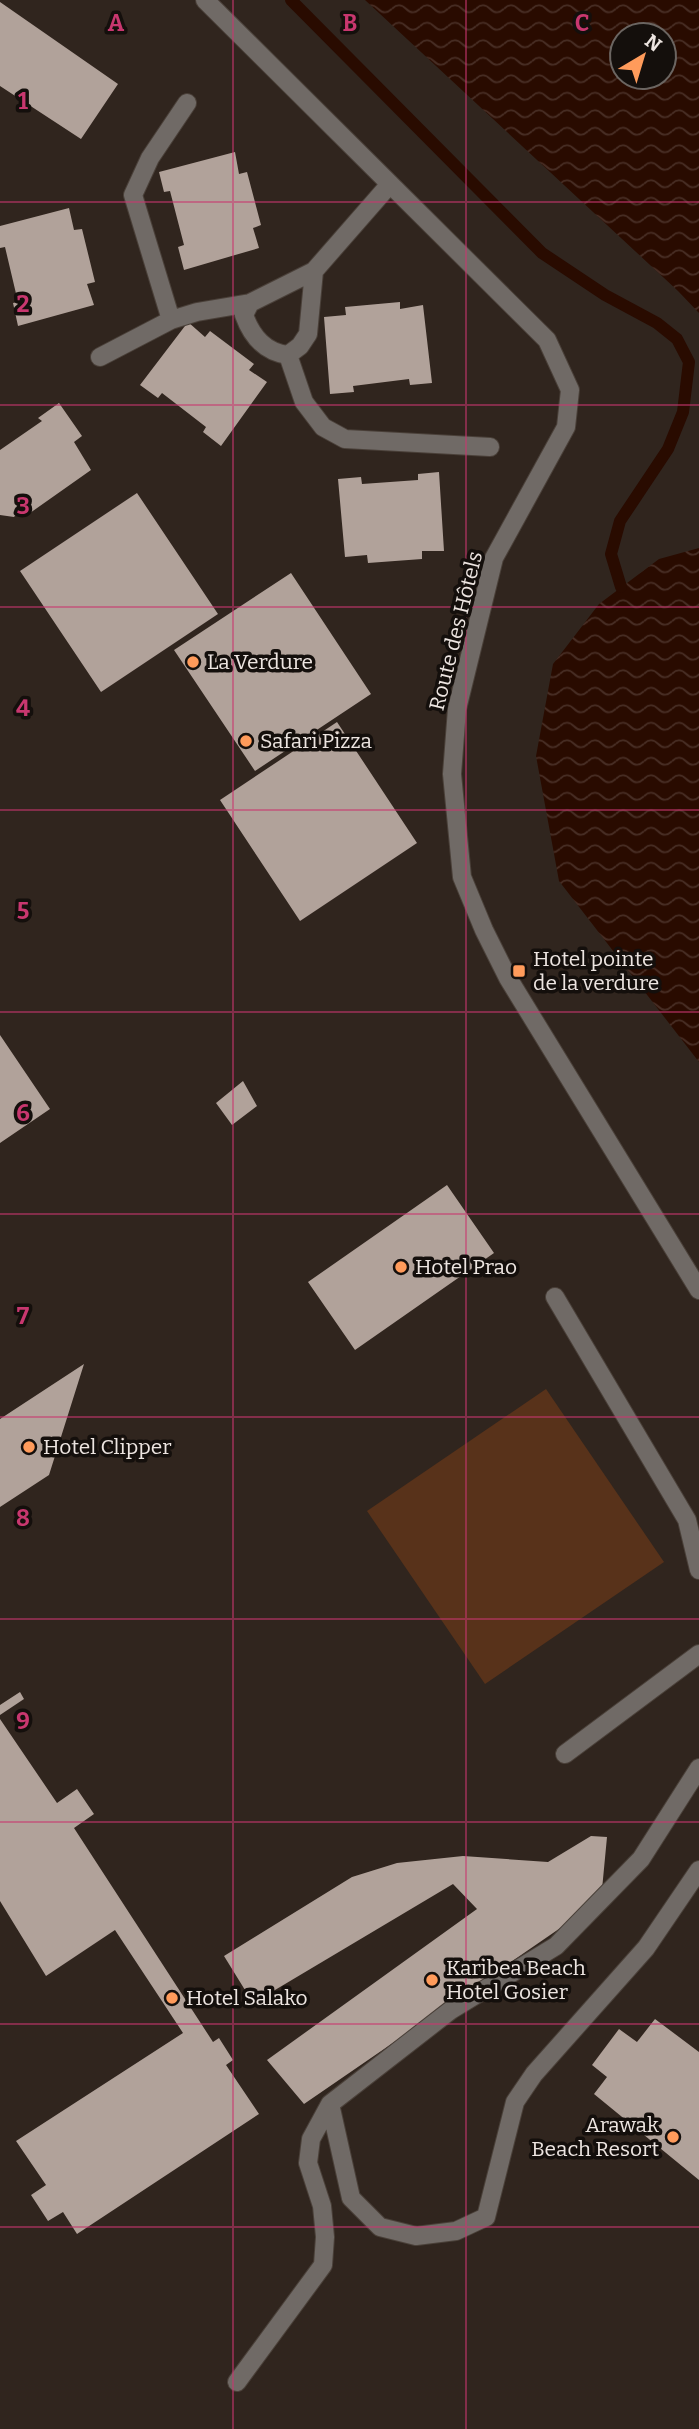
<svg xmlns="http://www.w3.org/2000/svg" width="699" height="2429" font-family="Bitter,serif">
  <defs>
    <pattern id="water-waves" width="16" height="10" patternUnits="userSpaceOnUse" patternTransform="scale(1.75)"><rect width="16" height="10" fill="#290b00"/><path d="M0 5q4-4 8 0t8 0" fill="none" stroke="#482e25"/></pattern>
  </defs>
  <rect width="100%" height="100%" fill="#30251e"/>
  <path fill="#58321a" d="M546,1389l118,173 -179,122 -118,-173z"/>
  <path fill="url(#water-waves)" fill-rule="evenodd" d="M365,0h334v313l-21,-22zM664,35v42h-42v-42z
    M699,548v514l-140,-181 -23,-125 17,-92 46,-60 60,-45z"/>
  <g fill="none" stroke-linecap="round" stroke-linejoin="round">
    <path stroke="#290b00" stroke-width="12" d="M291,0l251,253 63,42 52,28 20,16 12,23 -6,50 -15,37 -48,72 -9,33 10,33"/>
  </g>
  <path fill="#b1a29a" d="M0,2l118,82 -37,55 -81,-53z
    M235,152l4,22 8,-2 14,53 -8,3 6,20 -75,22 -6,-23 6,-2 -14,-54 -6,1 -5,-20z
    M69,208l5,22 8,-1 13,53 -8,2 7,21 -76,21 -5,-23 5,-1 -13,-55 -5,1v-22z
    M400,302v7l23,-4 9,78 -22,2 -1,-6 -56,7 1,6 -24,2 -6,-77 22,-2 -1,-8z
    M188,322l17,15 5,-6 44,33 -5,6 18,12 -46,64 -18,-14 3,-5 -44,-34 -4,5 -18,-13z
    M59,403l23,33 -8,6 17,28 -61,43 -6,-8 -10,12 -14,-2v-65l42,-29 -4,-3z
    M439,472l5,79h-22v8l-54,4 -1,-8 -22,2 -7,-78 23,-2 1,7 56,-4v-6z
    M137,493l81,121 -117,78 -81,-121z
    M291,573l80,121 -116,77 -81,-121z
    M337,722l80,121 -117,78 -80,-121z
    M0,1035l50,74 -50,34z
    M243,1081l14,25 -25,19 -16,-22z
    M447,1185l47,68 -139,97 -47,-68z
    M84,1364l-35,111 -49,32v-88z
    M20,1692l4,7 -24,16v-10z
    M0,1719l57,84 20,-14 17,25 -20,14 139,214 6,-4 14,22 -7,5 33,49 -182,120 -14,-22 -15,9 -17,-26 15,-10 -30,-44 167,-108 -68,-103 -69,46 -46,-75z
    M591,1836l16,1 -6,63 -297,204 -37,-44 210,-151 -24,-25 -200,119 -29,-47 128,-79 45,-14 66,-7 85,6z
    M655,2019l44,33v128l-105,-86 13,-17 -15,-12 27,-36 18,13z"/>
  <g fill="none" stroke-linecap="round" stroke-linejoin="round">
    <defs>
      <path id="minor" d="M205,0l342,340 23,50 -4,37 -72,131 -37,151 -5,65 10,103 22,53 24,48 191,312
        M314,271l-6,63 -8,12 -12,9c-23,-3 -36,-18 -44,-40l6,-12 64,-32 76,-87
        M171,320l-38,-125 17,-37 37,-55
        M288,355l16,47 19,25 22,12 145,8
        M100,357l71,-37 26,-8 53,-9
        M555,1297l132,223 12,50
        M565,1754l134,-100
        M330,2104l21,94 29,29 36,9 40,-5 30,-14 29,-115 19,-28 112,-126 53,-78
        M237,2382l86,-117 2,-28 -3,-31 -14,-43 3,-24 19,-35 121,-94 105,-64 85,-87 58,-91"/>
    </defs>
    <use href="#minor" stroke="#4a4039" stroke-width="20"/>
    <use href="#minor" stroke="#706a66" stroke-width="18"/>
  </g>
  <path fill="none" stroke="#c8376f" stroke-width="2" stroke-opacity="0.55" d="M233,0v2429M466,0v2429M0,202h699M0,405h699M0,607h699M0,810h699M0,1012h699M0,1214h699M0,1417h699M0,1619h699M0,1822h699M0,2024h699M0,2227h699"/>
  <g fill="#ff9b5b" stroke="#140f0c" stroke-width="2.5">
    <circle cx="193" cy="662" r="7"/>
    <circle cx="246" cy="741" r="7"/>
    <rect x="512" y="964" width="14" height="14" rx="3.5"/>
    <circle cx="401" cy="1267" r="7"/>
    <circle cx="29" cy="1447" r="7"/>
    <circle cx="432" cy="1980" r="7"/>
    <circle cx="172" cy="1998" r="7"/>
    <circle cx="673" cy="2137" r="7"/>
  </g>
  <g text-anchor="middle" stroke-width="7" stroke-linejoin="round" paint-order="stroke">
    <g font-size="21" fill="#ede5e1" stroke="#140f0c">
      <text transform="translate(456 631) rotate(-76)" y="7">Route des Hôtels</text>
    </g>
    <g font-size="21" fill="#ede5e1" stroke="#140f0c" text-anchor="start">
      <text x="207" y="669">La Verdure</text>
      <text x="260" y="748">Safari Pizza</text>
      <text x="533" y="966">Hotel pointe<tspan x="533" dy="24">de la verdure</tspan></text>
      <text x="415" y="1274">Hotel Prao</text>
      <text x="43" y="1454">Hotel Clipper</text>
      <text x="446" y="1975">Karibea Beach<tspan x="446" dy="24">Hotel Gosier</tspan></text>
      <text x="186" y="2005">Hotel Salako</text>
      <text x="659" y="2132" text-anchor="end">Arawak<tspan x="659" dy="24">Beach Resort</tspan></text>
    </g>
  </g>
  <g font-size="23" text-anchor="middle" font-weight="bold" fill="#c8376f" stroke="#140f0c" stroke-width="7" stroke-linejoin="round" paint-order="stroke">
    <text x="116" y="31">A</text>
    <text x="350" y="31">B</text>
    <text x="582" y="31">C</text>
    <text x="23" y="109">1</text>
    <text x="23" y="312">2</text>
    <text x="23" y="514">3</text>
    <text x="23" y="716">4</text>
    <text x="23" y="919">5</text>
    <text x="23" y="1121">6</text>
    <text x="23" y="1324">7</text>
    <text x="23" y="1526">8</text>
    <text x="23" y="1729">9</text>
  </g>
  <g transform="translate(643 56) rotate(38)"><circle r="33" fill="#140f0c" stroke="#6b6561" stroke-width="2"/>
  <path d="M0-5L12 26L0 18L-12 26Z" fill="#ff9b5b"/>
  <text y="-10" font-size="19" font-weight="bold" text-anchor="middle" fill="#ede5e1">N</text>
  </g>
</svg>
